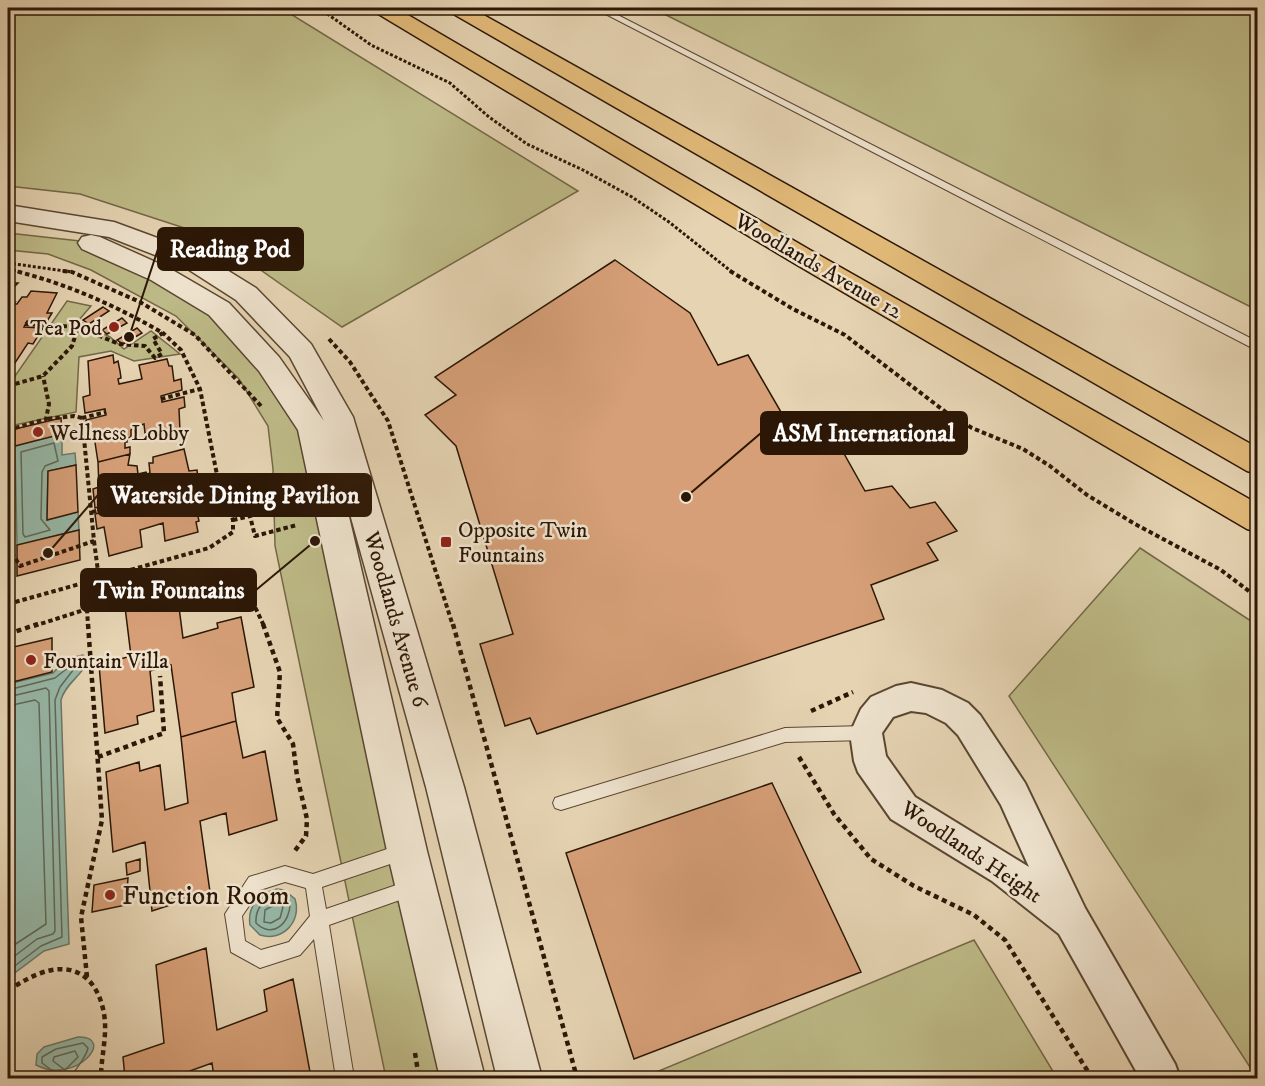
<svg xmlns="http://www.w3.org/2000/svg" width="1265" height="1086" font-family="'IM FELL DW Pica',serif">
  <rect width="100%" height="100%" fill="#e5d3b2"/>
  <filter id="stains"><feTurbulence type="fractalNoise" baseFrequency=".00333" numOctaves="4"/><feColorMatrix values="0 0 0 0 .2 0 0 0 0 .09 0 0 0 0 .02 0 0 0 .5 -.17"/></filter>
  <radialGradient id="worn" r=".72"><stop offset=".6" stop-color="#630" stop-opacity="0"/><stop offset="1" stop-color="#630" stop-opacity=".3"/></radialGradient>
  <path fill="#bdba87" stroke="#746846" stroke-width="1.5" d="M8,8h273l297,183 -236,136 -127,-89 -135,-44 -72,-8z
    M652,8h605v302z
    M8,233l81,9 122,68 99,119 24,114 125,535h-73l-111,-532 -2,-77 -5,-43 -29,-47 -63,-63 -85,-46 -43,-16 -40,-4z
    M67,301l24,5 -13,15 32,16 14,12 27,-18 29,23 -46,7 -23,-10 -32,6 -3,55 -66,14 -2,-4v-43h5z
    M1140,548l117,77v453l-248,-382z
    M974,940l83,138h-415z"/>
  <path fill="#96b8a8" stroke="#6c7867" stroke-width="1.5" d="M62,434v21l13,-2 1,12 -28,6 -1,49 31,-8 1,18 -62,15 -2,-99z
    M83,655l3,3c1,16 -20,23 -25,42l8,244 -25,7 -36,27v-294l45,-11 13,-14z
    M277,889l7,1 11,9c7,22 -12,43 -35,36l-10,-10c-3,-19 9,-31 27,-36z
    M78,1037c39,-1 -2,49 -42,28l1,-11 7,-7z"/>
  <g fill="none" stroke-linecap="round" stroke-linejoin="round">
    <path stroke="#616857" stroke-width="1.5" d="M54,443l4,18 -13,5 -3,6 -1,47 9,11 -25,7 -2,-3 -2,-82z
      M8,690l47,-12 19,-15 3,2 -17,22 -5,13 7,237 -21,9 -33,25
      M8,697l38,-9 3,3 6,240 -2,3 -16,5 -29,22
      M8,706l27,-6 4,3 7,221 -38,25
      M277,896h6l7,6c1,20 -17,38 -34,21 -1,-15 7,-23 21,-27z
      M278,903l5,4 -3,11 -9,5 -7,-1 1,-12z
      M75,1051l3,6 -13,13 -12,-9 1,-4z
      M56,1078l-2,-6 -12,-9v-6l14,-8 27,-6 5,5c-3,13 -14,20 -16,30"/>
  </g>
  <path fill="#d69f77" stroke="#2c1706" stroke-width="1.5" d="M615,260l75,53 28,52 30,-10 48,83 33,-11 36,64 27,-5 18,22 25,-6 22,29 -30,12 11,17 -67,25 13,34 -347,115 -7,-16 -25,8 -25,-82 33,-10 -57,-188 -31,-31 31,-20 -21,-18z
    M8,283h10l-9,9 3,1 -2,2 3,1 -4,6h6l-2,2h4l5,-7h5l4,-6 26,2 -10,20h5l-6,10 -19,-2 -3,6 19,1 -10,16 -5,-1 -19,29z
    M103,307l6,4 -20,13 -6,-4z
    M122,318l5,5 -20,11 -5,-4z
    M137,328l5,5 -19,11 -6,-4z
    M113,355l1,8 4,-2 2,10 1,7 -3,1 1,5 23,-5 -3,-14 28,-6 2,7h3l2,15 7,-2 1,11 -21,6 1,6 22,-5 1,10 -6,2 1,22 -30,8v-7l-5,1 -1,-9 -6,2 -7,4v7l-4,1v4h-2v6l5,-1v7l-32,8 -4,-26 -6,1 -2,-17 20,-5 -1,-6 -20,4 -2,-16 7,-2 -2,-34z
    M61,418l1,16 -47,12v-17z
    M184,449l5,22 8,-1 1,11 -21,5v4l1,4 22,-6 2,13 -7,2 4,18 -3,1 2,10 -33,9 -2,-18 -23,7 2,17 -33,9 -5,-29 -7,2 -2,-15 23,-5v-3l-1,-4 -22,6 -2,-19 6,-2 -1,-25 32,-8 -2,11 9,1 1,8 8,-2 1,2 3,-1 -1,-10h4v-6z
    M76,465l2,47 -31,8 1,-49z
    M79,530l1,30 -63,16v-31z
    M177,592l6,46 35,-10 -1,-5 24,-6 13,70 -22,6 4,28 -55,16 -10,-72 -21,6 4,40 -17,5 1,8 -33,9 -6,-68 32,-9 -6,-49z
    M52,638v34l-43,11v-35z
    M236,721l7,37 22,-7 12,69 -48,15 -3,-22 -26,8 10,71 -58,19 -7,-69 -32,10 -7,-80 33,-10 1,9 20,-6 5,45 23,-7 -7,-66z
    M772,783l89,189 -227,87 -68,-206z
    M140,859v12l-13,4 -1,-12z
    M128,878l-2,27 -34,7 2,-27z
    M206,948l11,82 50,-19 -3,-21 29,-11 17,93 -17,6h-79l-2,-15 -25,9 1,6h-63l-2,-21 41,-14 -8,-78z"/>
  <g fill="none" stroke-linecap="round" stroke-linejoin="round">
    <defs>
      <path id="service" d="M594,8h10l654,334v9z
        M866,726l5,2 3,5 -3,5 -5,2 -81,2 -224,68 -6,-2 -2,-5 2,-5 6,-2 224,-68z
        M405,843l6,2 2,6 -2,6 -89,30 4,22 88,-30 6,2 2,6 -2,6 -6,2 -85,30 25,153h-18l-22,-139 -14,16 -40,13 -29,-16 -6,-38 24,-37 36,-11 28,8zM285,882l21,6 4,28 -21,26 -28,8 -16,-9 -3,-25 18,-26z"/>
      <path id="minor" d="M911,683l31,7 26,13 12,12 45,68 60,125 90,156 5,14h-40l-81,-144 -67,-53 -101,-62 -33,-47 -4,-11 -4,-28 11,-24 10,-12 25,-11zM911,711l15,2 20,10 12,12 43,70 28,62 -114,-70 -29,-41 -4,-23 11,-16z"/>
      <path id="tertiary" d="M8,205l106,17 87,32 55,34 55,56 42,73 111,370 78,291h-45l-71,-291 -86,-309 87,373 58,227h-45l-53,-227 -89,-421 -39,-59 -50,-56 -58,-35 -69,-31 -4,-6 4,-6 9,-2 9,2 69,31 60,35 50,54 45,64 -34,-64 -54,-57 -53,-34 -74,-29 -101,-16z"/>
      <path id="primary" d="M372,8h24l414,242 448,254v28l-11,-3 -455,-267 -417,-250z
        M447,8h24l787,440v26l-11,-3 -797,-459z"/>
    </defs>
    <use href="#service" stroke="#5a4631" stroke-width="2"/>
    <use href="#minor" stroke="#5a4631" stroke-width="4"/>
    <use href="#tertiary" stroke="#5a4631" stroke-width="3"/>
    <use href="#primary" stroke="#2c1706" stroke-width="3"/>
    <path stroke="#2c1706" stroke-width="3" stroke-dasharray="3 2" stroke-linecap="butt" d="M319,8l52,37 79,38 39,34 38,27 56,26 49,27 37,25 63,50
      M8,263l64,9
      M8,269l13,3"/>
    <path stroke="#2c1706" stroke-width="4" stroke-dasharray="4.5 3" stroke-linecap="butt" d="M63,271l9,1 68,30 55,33 66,71
      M730,271l63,38 52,26 102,78 25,15 51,21 27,17 37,29 48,29 86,46 37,28
      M25,324l53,3
      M329,339l21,23 38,59 65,205
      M8,386l35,-10 29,-30 6,-19 41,17 26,2 10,12 7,-4 -9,-15 10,-6c-47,-27 -95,-49 -148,-62
      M161,399l39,-10
      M82,418l24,-6
      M8,430l38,-11 3,-15 -6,-28
      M177,490l41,-10
      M92,512l26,-6
      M233,520l17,-4 5,20 42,-11
      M94,541l5,38
      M8,546l12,20 74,-25 -12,-123 -8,-2 -28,3
      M8,604l201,-56 24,-16v-12l-15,-40 -18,-91 -19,-39 -18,-17
      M87,609l1,17
      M34,626l53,-17 117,-31 21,2 16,8 15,21 8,17"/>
    <path stroke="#2c1706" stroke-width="4.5" stroke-dasharray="5 4" stroke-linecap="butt" d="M263,624l17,48 -3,46 16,26 4,32 10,43 -1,17 -12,16
      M453,624l124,454
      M8,634l30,-10
      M811,711l42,-19
      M98,757l66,-24 -4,-57
      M799,757l35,57 37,45 43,27 60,29 31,25 87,138
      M87,977l-6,-60 21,-97 -14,-196
      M8,990c11,-6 21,-13 33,-17 39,-14 61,12 64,49 1,19 -4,37 -4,56
      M415,1053l4,25
      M8,1068l16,10"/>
    <use href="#service" fill="#eee2cd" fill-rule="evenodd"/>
    <use href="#minor" fill="#eee2cd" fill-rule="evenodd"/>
    <use href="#tertiary" fill="#eee2cd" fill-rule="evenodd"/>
    <use href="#primary" fill="#e2ba79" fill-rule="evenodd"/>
  </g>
  <g fill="#8f2418" stroke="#eee2cd" stroke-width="2">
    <circle cx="114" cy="327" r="6"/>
    <circle cx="38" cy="432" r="6"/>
    <rect x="440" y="536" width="12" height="12" rx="3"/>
    <circle cx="31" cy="660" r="6"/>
    <circle cx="110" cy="895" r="6"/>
  </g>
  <g text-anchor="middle" stroke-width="5" stroke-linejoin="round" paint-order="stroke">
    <g font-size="22" fill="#2c1706" stroke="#eee2cd">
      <text transform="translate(819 265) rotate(30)" y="8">Woodlands Avenue 12</text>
      <text transform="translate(397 619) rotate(74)" y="8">Woodlands Avenue 6</text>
      <text transform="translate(972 851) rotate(34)" y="8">Woodlands Height</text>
    </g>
    <g font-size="22" fill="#2c1706" stroke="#eee2cd" text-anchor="start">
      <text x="102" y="335" text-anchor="end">Tea Pod</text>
      <text x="50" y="440">Wellness Lobby</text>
      <text x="458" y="537">Opposite Twin<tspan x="458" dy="25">Fountains</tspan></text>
      <text x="43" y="668">Fountain Villa</text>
    </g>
    <g font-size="27" fill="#2c1706" stroke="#eee2cd" text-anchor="start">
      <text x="122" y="904">Function Room</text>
    </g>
  </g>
  <path fill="none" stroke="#2c1706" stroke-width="2" d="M129 337L158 249M686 497L761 433M48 553L98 495M315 541L256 590"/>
  <g fill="#2c1706" stroke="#eee2cd" stroke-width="2">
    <circle cx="129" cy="337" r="6"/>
    <circle cx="686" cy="497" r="6"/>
    <circle cx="48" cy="553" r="6"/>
    <circle cx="315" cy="541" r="6"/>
  </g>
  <g fill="#2c1706" stroke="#2c1706" stroke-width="2">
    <rect x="158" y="228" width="145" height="42" rx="6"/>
    <rect x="761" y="412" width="206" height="42" rx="6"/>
    <rect x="98" y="474" width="273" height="42" rx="6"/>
    <rect x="81" y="569" width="175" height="42" rx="6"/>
  </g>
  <g font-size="24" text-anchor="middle" font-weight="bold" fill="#fff">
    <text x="230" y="257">Reading Pod</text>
    <text x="864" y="441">ASM International</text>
    <text x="235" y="503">Waterside Dining Pavilion</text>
    <text x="169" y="598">Twin Fountains</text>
  </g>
  <rect width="1265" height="1086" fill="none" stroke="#e5d3b2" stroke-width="30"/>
  <rect x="9" y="9" width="1247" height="1068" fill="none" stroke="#2c1706" stroke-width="3"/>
  <rect x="15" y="15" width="1235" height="1056" fill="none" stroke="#2c1706" stroke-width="1.5"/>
  <rect width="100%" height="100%" filter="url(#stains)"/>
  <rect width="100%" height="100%" fill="url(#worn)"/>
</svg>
